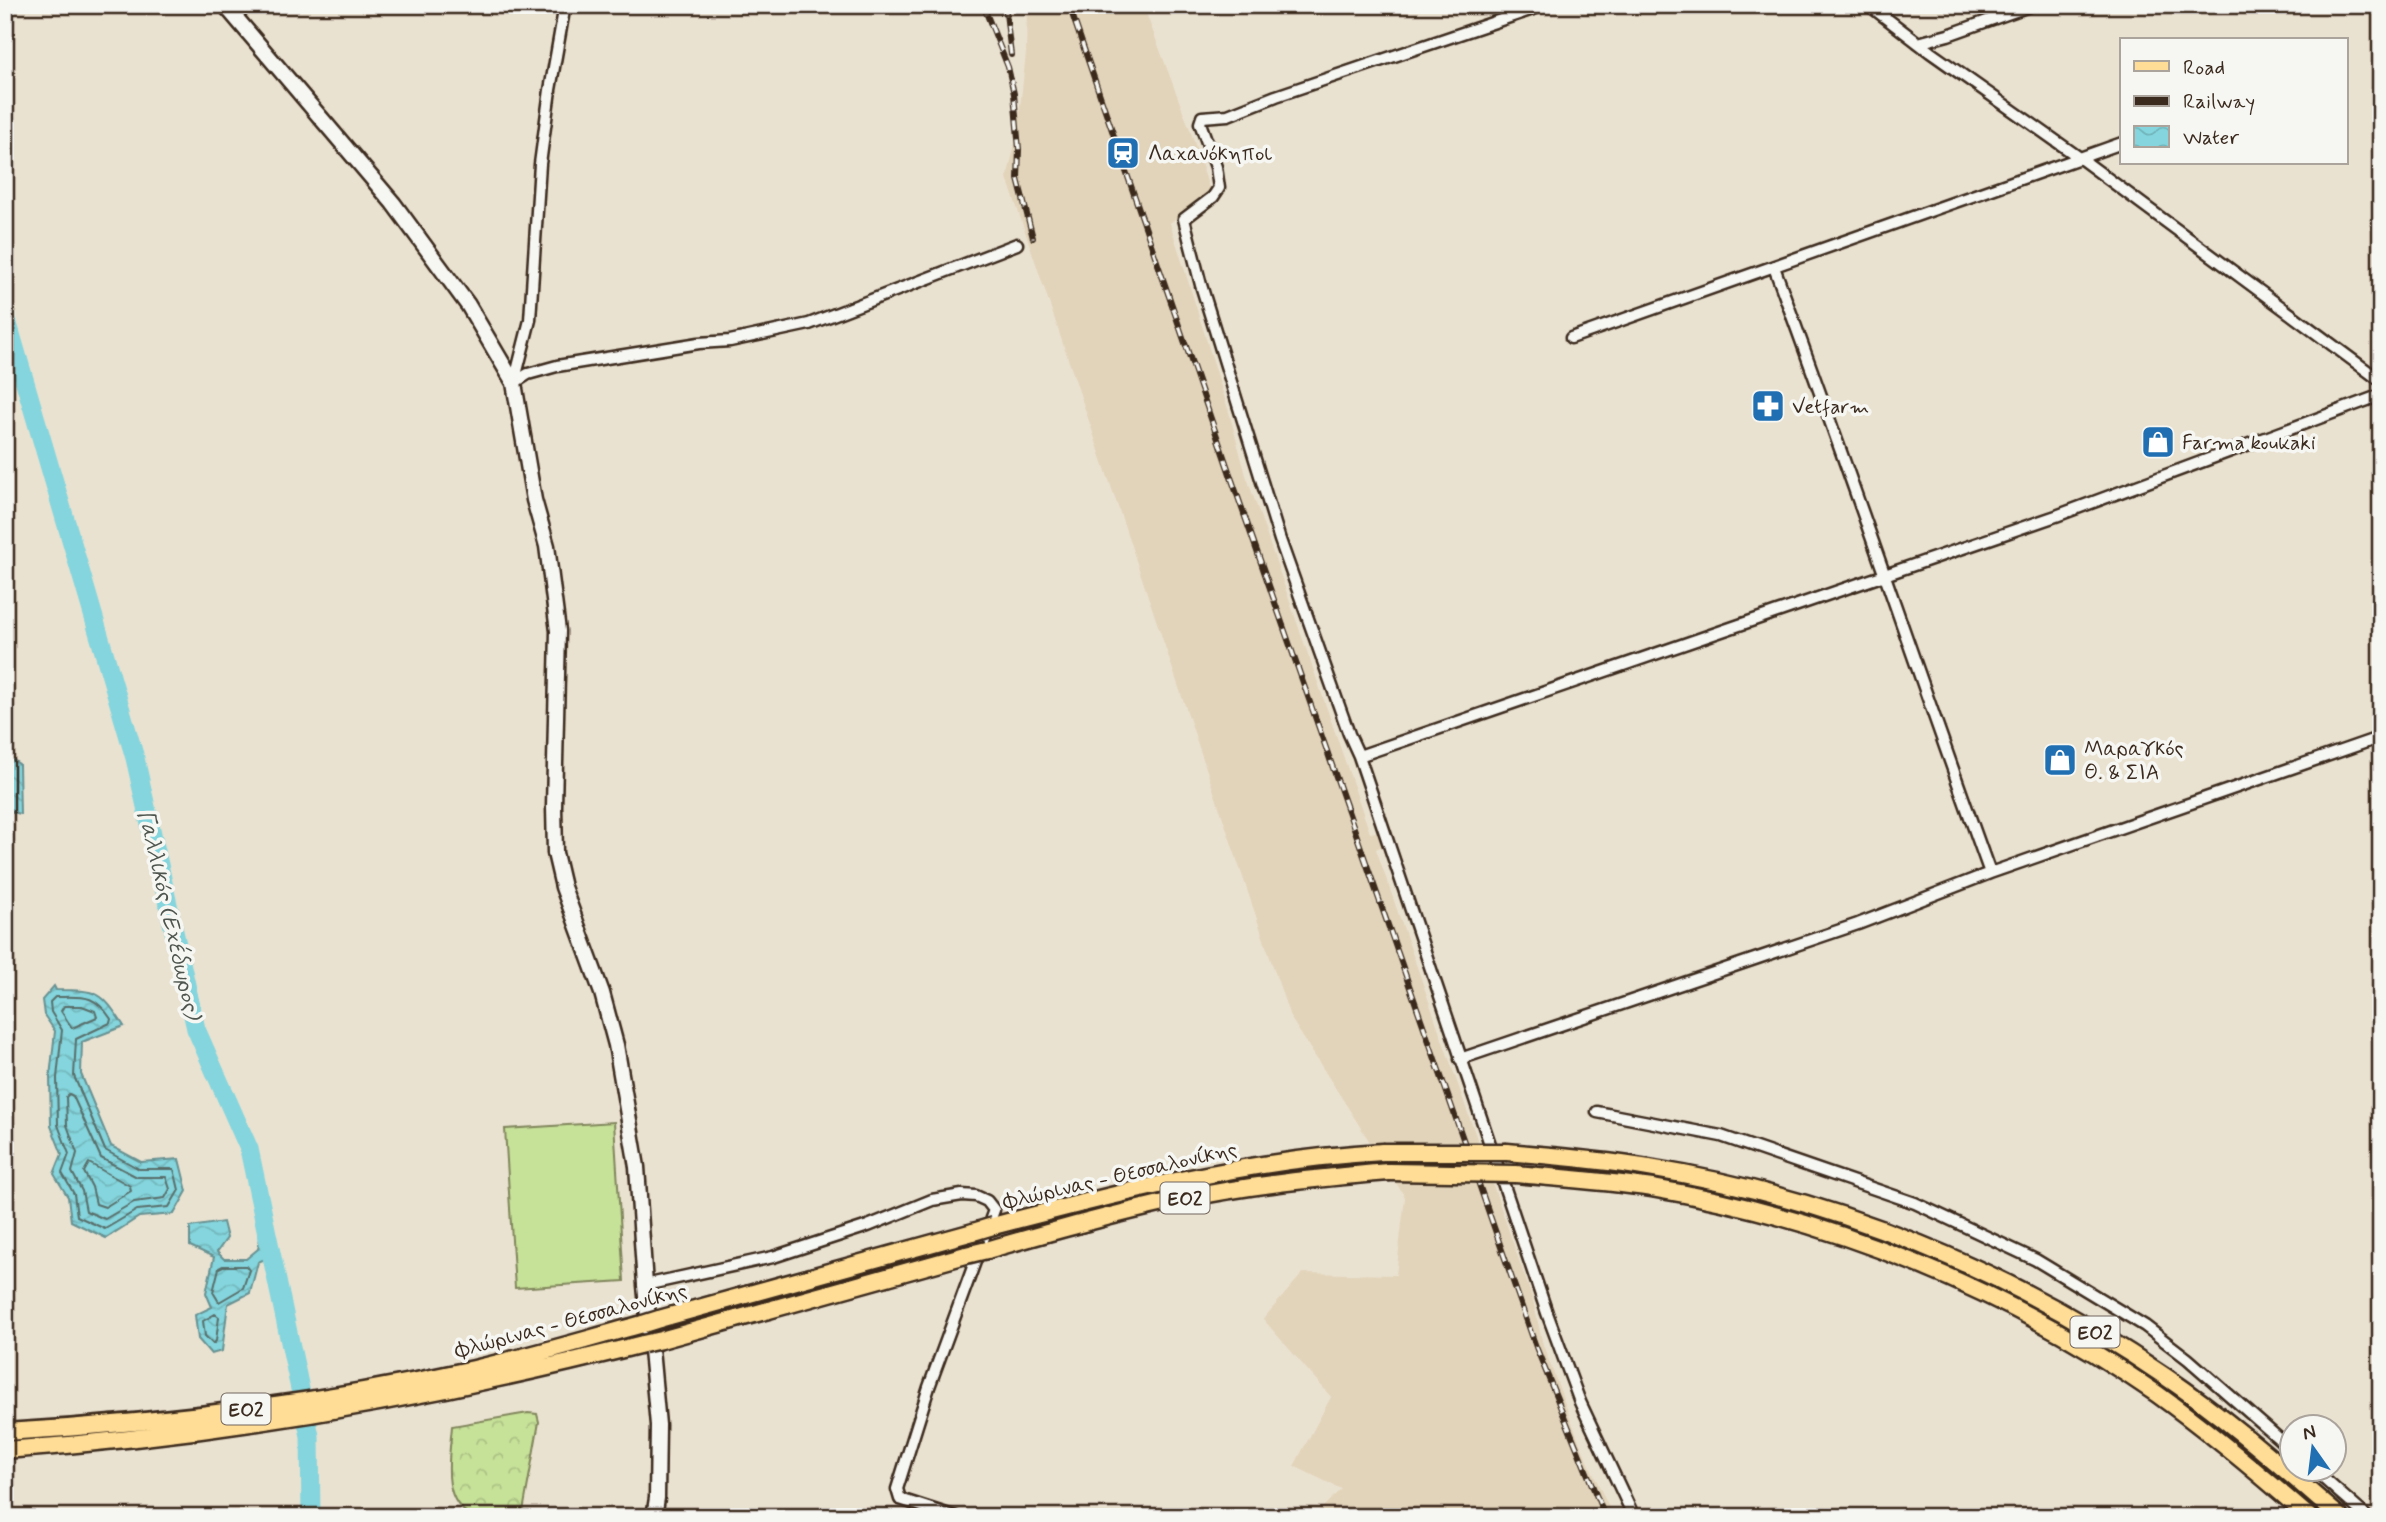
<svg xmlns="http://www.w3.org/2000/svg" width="2386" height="1522" font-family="Mynerve,sans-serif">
  <defs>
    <pattern id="forest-crowns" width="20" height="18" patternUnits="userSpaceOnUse" patternTransform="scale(1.75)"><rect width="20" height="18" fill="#c6e198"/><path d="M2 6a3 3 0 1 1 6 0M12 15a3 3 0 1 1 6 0" fill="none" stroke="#abc183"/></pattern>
    <pattern id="water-waves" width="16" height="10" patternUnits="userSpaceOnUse" patternTransform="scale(1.75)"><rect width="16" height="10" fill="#84d5dd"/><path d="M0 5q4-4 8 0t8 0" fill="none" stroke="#73b7bd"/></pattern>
  </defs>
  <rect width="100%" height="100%" fill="#eae2d1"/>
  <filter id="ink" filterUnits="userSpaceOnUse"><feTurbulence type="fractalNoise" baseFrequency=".0143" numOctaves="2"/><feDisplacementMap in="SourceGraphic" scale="14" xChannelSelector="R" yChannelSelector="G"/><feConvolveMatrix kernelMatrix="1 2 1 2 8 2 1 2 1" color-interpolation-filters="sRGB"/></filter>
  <g filter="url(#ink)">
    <path fill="#e2d4ba" d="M1027,5h116l48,127 19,59 -40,32 59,189 17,63 124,358 7,-1 5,14 -6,3 157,451 10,45 37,98 33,74h-300l28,-28 -47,-23 37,-69 -68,-78 40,-46 93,2 9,-78 -115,-180 -283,-839 10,-43 9,-82z"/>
    <path fill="url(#forest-crowns)" stroke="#80865b" stroke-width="2" d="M528,1413l9,1 2,8 -17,95c-12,0 -38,3 -49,-1 -34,-14 -23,-62 -21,-90z"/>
    <path fill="#c6e198" stroke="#80865b" stroke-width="2" d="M614,1122l10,159 -109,7 -10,-159z"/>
    <path fill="url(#water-waves)" stroke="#679191" stroke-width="2" d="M5,754l14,10 1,50 -15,-4z
      M54,986l2,4c43,0 45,1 68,36l-42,16 -1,32 30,72 30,16 38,-3 8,32 -13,23 -35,3 -33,21 -35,-17 -3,-24 -14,-23 8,-20 -11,-28 -1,-49 5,-46 -11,-16 -2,-15z
      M264,1217l1,42 -7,3 -8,31 -22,11 -6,47 -11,3 -13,-15 -3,-24 17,-8 -6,-14 8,-36 -24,-11v-19l33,-5 4,16 -10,14 7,7h22l12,-10z"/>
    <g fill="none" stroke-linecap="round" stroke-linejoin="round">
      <path stroke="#586e6a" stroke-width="2" d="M55,997c28,0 39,-4 56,22l-1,4 -34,16 -2,37 31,74 34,19h35l5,21 -10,17 -32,3 -32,19 -28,-13 -3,-22 -12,-21 7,-19 -11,-29 -1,-47 5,-48 -11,-18 -1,-10z
        M64,1006h18l13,5 2,6 -25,11 -11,-17z
        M69,1094l4,2 28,62 36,19h29l4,12 -5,9 -31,4 -29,17 -19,-8 -4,-20 -10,-19 5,-19 -10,-28 -1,-28z
        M89,1163l41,23 1,5 -26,16 -9,-3 -4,-17 -8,-15z
        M223,1266h23l3,4 -6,18 -24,14 -6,-10 6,-24z
        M215,1314l4,3 -3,24 -3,3 -8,-8 -2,-15z"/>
      <path stroke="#84d5dd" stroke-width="19" d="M5,314l130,444 61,271 53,120 61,287 1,81"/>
      <defs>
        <path id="street" d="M1545,5l-269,91 -48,19 -26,2 -2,6 16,44 3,21 -6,9 -29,22 17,66 79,255 69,194 10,22 188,557 33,89 54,115
          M1869,5l61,47 150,106 301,223
          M1918,43l30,-8 84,-30
          M1774,267c75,201 143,404 216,606
          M1571,338l551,-195
          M514,383l14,-9 29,-8 142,-23 31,-2 79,-17 208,-80
          M514,383l16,-63 10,-156 10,-74 15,-85
          M1359,756l697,-240 325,-121
          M1460,1059l398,-135 132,-51 391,-136
          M1597,1112l124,24 194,67 121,57 109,66 43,33 104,91
          M645,1285l128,-28 95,-31 64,-26 30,-5 14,1 11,5 7,9 -65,177 -32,102 3,10 56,18
          M2314,1470l53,47"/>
        <path id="secondary" d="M225,5l168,198 75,102 46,78 20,117 13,46 11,85 -4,176 1,46 8,34 39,106 14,52 21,122 8,118 13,140 -1,73 -3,19"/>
        <path id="primary" d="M1507,1152c48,4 95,8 142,16 186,30 363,103 517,209 62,42 118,92 174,140
          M1515,1174c45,4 91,7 137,14 179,30 356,102 505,206 53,38 103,80 152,123
          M993,1226c129,-34 257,-67 390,-74
          M987,1250c63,-18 126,-36 191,-50 69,-15 140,-22 211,-28
          M659,1319l314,-87
          M661,1340l305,-85
          M5,1432c157,-9 315,-29 469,-63 57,-13 113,-30 169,-45
          M5,1450c216,-15 429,-53 638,-106"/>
      </defs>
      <use href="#street" stroke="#3b2a1e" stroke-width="15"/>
      <use href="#secondary" stroke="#3b2a1e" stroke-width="19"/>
      <use href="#primary" stroke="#3b2a1e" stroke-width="21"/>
      <use href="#street" stroke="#f6f6f2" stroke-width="10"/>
      <use href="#secondary" stroke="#f6f6f2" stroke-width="14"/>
      <use href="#primary" stroke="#ffdd96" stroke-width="16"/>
      <defs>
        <path id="rail" d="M983,5l25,62 6,27 5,55 -1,30 15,59
          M1005,5l6,50
          M1069,5l163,475 304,867 69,170"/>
      </defs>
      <use href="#rail" stroke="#3b2a1e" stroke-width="6"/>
      <use href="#rail" stroke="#f6f6f2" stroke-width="3.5" stroke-dasharray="10" stroke-linecap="butt"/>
      <defs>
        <path id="primary-bridge" d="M1383,1152h124
          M1389,1172l126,2
          M973,1232l20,-6
          M966,1255l21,-5
          M643,1324l16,-5
          M643,1344l18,-4"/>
      </defs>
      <use href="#primary-bridge" stroke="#3b2a1e" stroke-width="21" stroke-linecap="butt"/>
      <use href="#primary-bridge" stroke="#ffdd96" stroke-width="16"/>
    </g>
  </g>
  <defs>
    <symbol id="station-square" viewBox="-11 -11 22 22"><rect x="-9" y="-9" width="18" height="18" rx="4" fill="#1f6fb2" stroke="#f6f6f2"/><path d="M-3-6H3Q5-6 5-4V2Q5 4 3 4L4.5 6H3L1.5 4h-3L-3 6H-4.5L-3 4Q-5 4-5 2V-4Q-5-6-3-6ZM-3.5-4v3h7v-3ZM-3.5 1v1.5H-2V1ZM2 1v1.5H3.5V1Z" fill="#fff"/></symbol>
    <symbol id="pharmacy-square" viewBox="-11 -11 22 22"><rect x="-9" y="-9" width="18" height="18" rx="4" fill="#1f6fb2" stroke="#f6f6f2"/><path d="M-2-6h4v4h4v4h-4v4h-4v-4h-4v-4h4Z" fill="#fff"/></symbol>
    <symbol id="shop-square" viewBox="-11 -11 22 22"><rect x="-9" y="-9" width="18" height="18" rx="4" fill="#1f6fb2" stroke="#f6f6f2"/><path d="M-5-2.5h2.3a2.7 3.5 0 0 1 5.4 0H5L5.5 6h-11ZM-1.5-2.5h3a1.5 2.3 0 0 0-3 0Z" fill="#fff"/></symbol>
  </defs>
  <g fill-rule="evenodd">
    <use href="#station-square" x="1104" y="134" width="38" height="38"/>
    <use href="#pharmacy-square" x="1749" y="387" width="38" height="38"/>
    <use href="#shop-square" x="2139" y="423" width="38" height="38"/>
    <use href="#shop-square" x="2041" y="741" width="38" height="38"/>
  </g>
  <g text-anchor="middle" stroke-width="7" stroke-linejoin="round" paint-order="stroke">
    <g fill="#f6f6f2" stroke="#73675e" stroke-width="2">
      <rect x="1160.5" y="1182.5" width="49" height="31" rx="5"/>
      <rect x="2070.5" y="1316.5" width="49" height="31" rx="5"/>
      <rect x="221.5" y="1393.5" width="49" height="31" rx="5"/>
    </g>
    <g font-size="19" font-weight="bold" fill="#3b2a1e">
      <text x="1185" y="1205">ΕΟ2</text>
      <text x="2095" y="1339">ΕΟ2</text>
      <text x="246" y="1416">ΕΟ2</text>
    </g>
    <g font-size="21" fill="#3b2a1e" stroke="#f6f6f2" text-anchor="start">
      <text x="1148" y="160">Λαχανόκηποι</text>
      <text x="1792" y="413">Vetfarm</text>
      <text x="2182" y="449">Farma koukaki</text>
      <text x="2084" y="755">Μαραγκός<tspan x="2084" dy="24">Θ. &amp; ΣΙΑ</tspan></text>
    </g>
    <g font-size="21" fill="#3b2a1e" stroke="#f6f6f2">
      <text transform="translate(1120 1175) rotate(-13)" y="7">Φλώρινας - Θεσσαλονίκης</text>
      <text transform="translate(571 1320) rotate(-15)" y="7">Φλώρινας - Θεσσαλονίκης</text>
    </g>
    <g font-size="23" font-style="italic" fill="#4d554e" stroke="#f6f6f2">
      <text transform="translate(170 914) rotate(77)" y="8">Γαλλικός (Εχέδωρος)</text>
    </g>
  </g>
  <rect width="2386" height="1522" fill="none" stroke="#f6f6f2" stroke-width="28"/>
  <rect x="14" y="14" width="2358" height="1494" fill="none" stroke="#3b2a1e" stroke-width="2.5" filter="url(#ink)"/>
  <rect x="2120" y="38" width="228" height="126" fill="#f6f6f2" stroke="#aba49d" stroke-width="2"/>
  <rect x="2134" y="61" width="35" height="10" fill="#ffdd96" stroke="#aba49d" stroke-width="2"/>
  <text x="2183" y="74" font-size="21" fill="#3b2a1e">Road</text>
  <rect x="2134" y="96" width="35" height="10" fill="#3b2a1e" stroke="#aba49d" stroke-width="2"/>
  <text x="2183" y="108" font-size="21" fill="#3b2a1e">Railway</text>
  <rect x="2134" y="126" width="35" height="21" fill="url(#water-waves)" stroke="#aba49d" stroke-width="2"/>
  <text x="2183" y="144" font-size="21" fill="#3b2a1e">Water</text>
  <g transform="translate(2313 1448) rotate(346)"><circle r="33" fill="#f6f6f2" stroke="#aba49d" stroke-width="2"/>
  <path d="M0-5L12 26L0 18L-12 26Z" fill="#1f6fb2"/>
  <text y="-10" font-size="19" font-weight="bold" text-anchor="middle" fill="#3b2a1e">N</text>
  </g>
</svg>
